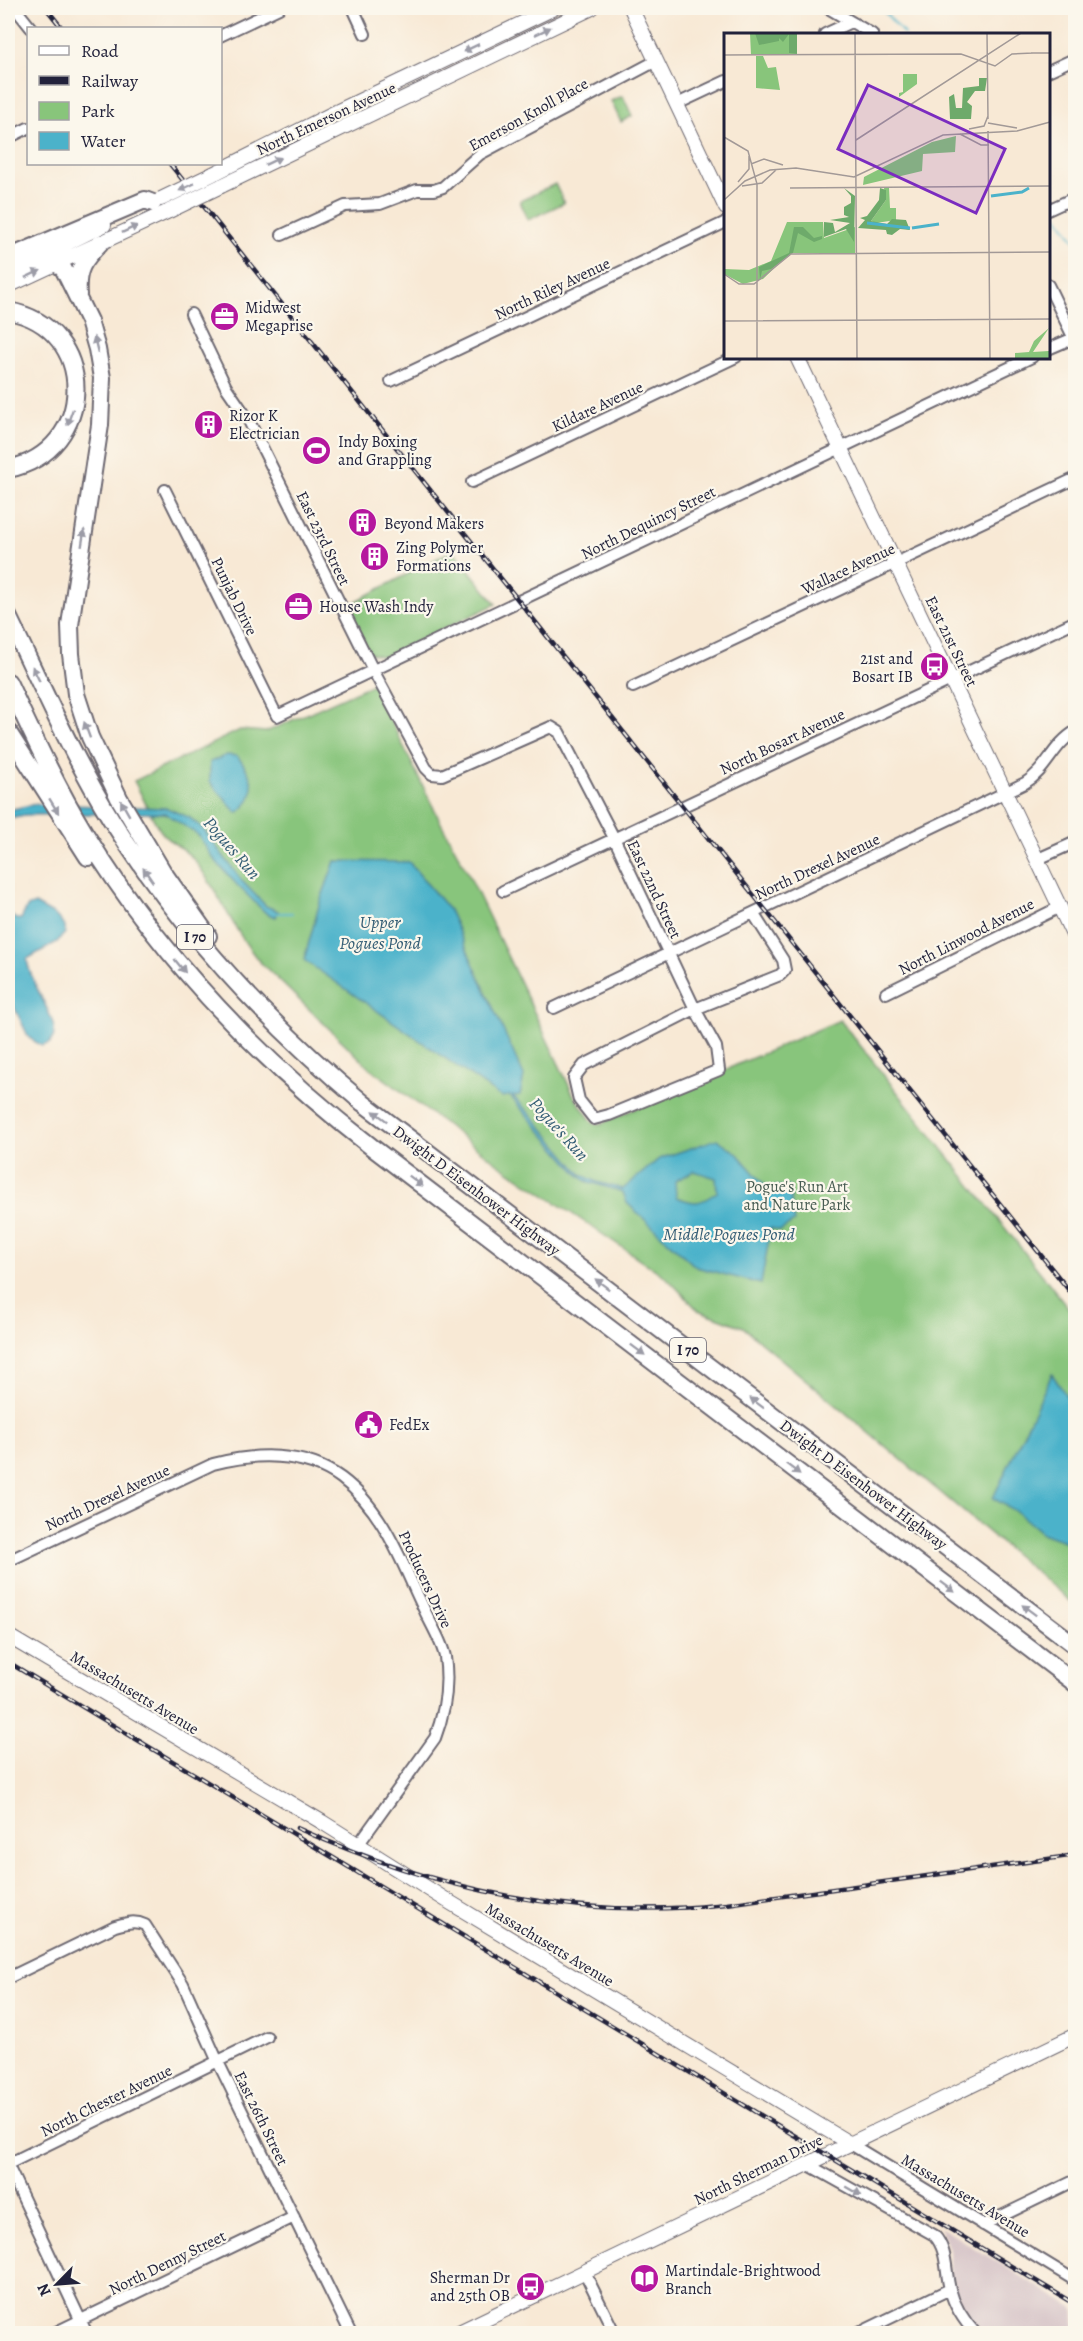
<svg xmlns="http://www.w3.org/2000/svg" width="1083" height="2341" font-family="Alegreya,serif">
  <rect width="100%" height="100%" fill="#fbf7ec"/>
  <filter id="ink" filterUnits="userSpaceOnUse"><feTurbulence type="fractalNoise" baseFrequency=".0167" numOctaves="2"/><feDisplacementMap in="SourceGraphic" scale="12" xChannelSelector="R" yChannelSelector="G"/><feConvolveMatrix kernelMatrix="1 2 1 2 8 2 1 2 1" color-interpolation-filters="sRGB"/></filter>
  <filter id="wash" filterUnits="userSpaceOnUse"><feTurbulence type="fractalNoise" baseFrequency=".008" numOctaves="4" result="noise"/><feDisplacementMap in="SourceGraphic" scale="24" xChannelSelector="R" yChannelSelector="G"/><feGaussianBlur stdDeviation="1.35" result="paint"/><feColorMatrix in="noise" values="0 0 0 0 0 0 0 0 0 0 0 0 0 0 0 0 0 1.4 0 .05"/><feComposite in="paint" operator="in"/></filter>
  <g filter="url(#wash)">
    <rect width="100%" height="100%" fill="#f8e9d5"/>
    <path fill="#d2bec3" d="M940,2227l135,82v24h-90l-18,-18 -10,-19 -7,-24 -1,-22z"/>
    <path fill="#88c57b" stroke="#55745b" stroke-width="1.5" d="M623,96l9,20 -11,6 -10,-21z
      M555,184l9,19 -36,17 -8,-19z
      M453,550l43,54 -112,53 -15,-4 -22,-47z
      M373,684l68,139 27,50 106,223 19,27 5,2 242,-105 235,296v289l-332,-278 -45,-17 -32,-33 -169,-114 -127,-95 -110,-106c-27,-31 -40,-69 -65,-101 -9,-12 -26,-18 -35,-31 -10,-15 -17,-33 -26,-49l106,-51 26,2z"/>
    <path fill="#4bb2ca" stroke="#366a82" stroke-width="1.5" fill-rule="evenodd" d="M227,755l10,1c17,20 23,40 0,57l-27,-31v-20z
      M35,804l132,4 23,10 14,12 38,51 24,25 12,5 -2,6 -9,-3 -29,-28 -25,-28 -15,-23 -33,-22 -139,2 -18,3v-8z
      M335,861l74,1 40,48 75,166 -4,19 -7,1 23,24 46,55 15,7 26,7 36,-30 58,-20 19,13 30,35 23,-1 5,36 -14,9 -9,-3 -10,56 -65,-17 -69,-64 -4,-11 -37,-11 -6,-5 -70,-80 -9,1 -197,-137 16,-58zM694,1171l22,7 1,14c-18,13 -22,12 -41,5l-1,-16z
      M35,904l20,11 10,11v7l-8,9 -30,17c2,23 30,59 27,75 0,4 -3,6 -4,9l-8,3 -13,-8 -21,-44v-81l8,6h5l6,-12z
      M1052,1374l23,35v136l-33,-12 -24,-20 -25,-15z"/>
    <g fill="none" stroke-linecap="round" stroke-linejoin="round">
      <path stroke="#4bb2ca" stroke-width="2" d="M881,8l23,26
        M1056,214l20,28
        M275,913h17"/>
    </g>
  </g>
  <g filter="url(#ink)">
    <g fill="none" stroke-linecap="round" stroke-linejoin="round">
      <defs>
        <path id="minor" d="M15,8l16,20
          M353,8l12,26
          M828,8l44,26
          M825,34l26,-12
          M220,36l59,-28
          M1048,71l28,-13
          M677,104l49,-23
          M8,138l20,-10
          M1048,210l28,-13
          M282,235l63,-29 35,-2 37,-14h17l9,-3 37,-33 176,-93
          M1048,285l28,58
          M191,314l35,73 22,32 125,251 53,98 6,6 10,1 109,-48 8,5 55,106 81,171 21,38 3,23 -110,45 -15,4 -15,-19 -5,-22 10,-13 111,-56 85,-34 5,-5 -2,-10 -30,-47
          M1048,349l28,-12
          M391,381l335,-159
          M472,482l264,-125
          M165,490l112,226 755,-359
          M633,687l443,-209
          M1038,859l38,-17
          M503,891l573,-270
          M886,993l174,-86
          M554,1008l471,-225c22,-13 28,-39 51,-52
          M8,1561l205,-97c41,-11 91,-13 128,14 42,31 60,83 82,129 7,16 19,34 22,50 4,28 0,55 -10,81l-77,107
          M8,1978l107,-52c11,-3 19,-6 30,-1l38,59 35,78 133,272
          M849,2143l227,138
          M8,2164l259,-127
          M807,2164l127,71c14,15 11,36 16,54 4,17 14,32 26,45
          M8,2166l79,168
          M983,2225l93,-45
          M584,2271l31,63
          M52,2334l242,-117
          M857,2334l93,-45"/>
        <path id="major" d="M631,8l95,200
          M213,174l119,-60 222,-106
          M221,186l371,-178
          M8,272l96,-47
          M8,286l161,-75
          M797,357l279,584
          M8,1636l314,186 129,81 398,240
          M455,2334l621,-299"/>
        <path id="highway" d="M39,256l14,2 11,12 25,51 8,28 5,29 -2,47 -30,200 1,29 5,40 14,43 29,61 44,74 45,64
          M8,258l137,-58 8,3
          M78,295c-2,-26 5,-34 22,-52
          M8,311c91,16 89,140 0,158
          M8,616c33,68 63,138 103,203 68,109 153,201 252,284l713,543
          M8,682c24,51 47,102 76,150 76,125 174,227 289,316l703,536
          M8,732l80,125"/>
      </defs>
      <use href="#minor" stroke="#6d6871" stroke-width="14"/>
      <use href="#major" stroke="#6d6871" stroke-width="16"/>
      <use href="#highway" stroke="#6d6871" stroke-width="20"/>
      <use href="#minor" stroke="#fff" stroke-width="10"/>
      <use href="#major" stroke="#fff" stroke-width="14"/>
      <use href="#highway" stroke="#fff" stroke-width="16"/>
      <defs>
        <path id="rail" d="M46,8l16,20
          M170,164l906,1135
          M8,1662l1068,643
          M297,1828c138,62 278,93 430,76l349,-49"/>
      </defs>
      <use href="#rail" stroke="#22223b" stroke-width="4.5"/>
      <use href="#rail" stroke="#fbf7ec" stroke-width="2" stroke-dasharray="7" stroke-linecap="butt"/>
      <defs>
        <path id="major-bridge" d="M161,199l52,-25
          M169,211l52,-25"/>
      </defs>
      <use href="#major-bridge" stroke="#6d6871" stroke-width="16" stroke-linecap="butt"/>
      <use href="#major-bridge" stroke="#fff" stroke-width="14"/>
    </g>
    <defs><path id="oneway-solid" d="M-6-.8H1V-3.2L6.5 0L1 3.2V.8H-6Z" transform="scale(1.5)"/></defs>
    <g fill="#9c9ca7">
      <use href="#oneway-solid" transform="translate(543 31) rotate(-26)"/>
      <use href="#oneway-solid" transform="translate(471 48) rotate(154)"/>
      <use href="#oneway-solid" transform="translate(273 161) rotate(-25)"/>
      <use href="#oneway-solid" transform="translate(187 187) rotate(154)"/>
      <use href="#oneway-solid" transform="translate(130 229) rotate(-25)"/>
      <use href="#oneway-solid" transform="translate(33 274) rotate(-25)"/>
      <use href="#oneway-solid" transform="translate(96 345) rotate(-104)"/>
      <use href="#oneway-solid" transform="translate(70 417) rotate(110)"/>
      <use href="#oneway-solid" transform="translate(83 538) rotate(-81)"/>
      <use href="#oneway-solid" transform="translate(36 674) rotate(-116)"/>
      <use href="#oneway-solid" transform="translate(87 730) rotate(-110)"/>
      <use href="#oneway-solid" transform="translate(54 806) rotate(58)"/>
      <use href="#oneway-solid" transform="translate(125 808) rotate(-120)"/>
      <use href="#oneway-solid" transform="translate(148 875) rotate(-125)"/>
      <use href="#oneway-solid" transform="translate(180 966) rotate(51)"/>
      <use href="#oneway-solid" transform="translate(380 1116) rotate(-143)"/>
      <use href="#oneway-solid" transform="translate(416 1181) rotate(37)"/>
      <use href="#oneway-solid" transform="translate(602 1284) rotate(-143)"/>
      <use href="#oneway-solid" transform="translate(638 1350) rotate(37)"/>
      <use href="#oneway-solid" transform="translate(757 1403) rotate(-143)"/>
      <use href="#oneway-solid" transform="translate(793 1469) rotate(37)"/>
      <use href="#oneway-solid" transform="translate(948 1587) rotate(37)"/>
      <use href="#oneway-solid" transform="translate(1029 1610) rotate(-143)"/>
      <use href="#oneway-solid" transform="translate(854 2191) rotate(30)"/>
    </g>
  </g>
  <defs>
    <symbol id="office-disc" viewBox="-11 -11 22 22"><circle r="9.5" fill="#b5179e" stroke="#fbf7ec"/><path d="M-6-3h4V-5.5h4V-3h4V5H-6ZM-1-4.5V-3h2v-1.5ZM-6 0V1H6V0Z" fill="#fff"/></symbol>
    <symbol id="building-disc" viewBox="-11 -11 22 22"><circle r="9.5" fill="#b5179e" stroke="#fbf7ec"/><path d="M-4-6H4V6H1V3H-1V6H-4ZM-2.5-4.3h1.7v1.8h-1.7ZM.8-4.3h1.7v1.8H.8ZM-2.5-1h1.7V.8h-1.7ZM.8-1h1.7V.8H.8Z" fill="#fff"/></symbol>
    <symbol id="stadium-disc" viewBox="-11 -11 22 22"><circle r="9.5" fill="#b5179e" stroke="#fbf7ec"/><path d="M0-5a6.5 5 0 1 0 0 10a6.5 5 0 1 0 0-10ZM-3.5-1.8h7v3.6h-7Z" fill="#fff"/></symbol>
    <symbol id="bus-disc" viewBox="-11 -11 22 22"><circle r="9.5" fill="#b5179e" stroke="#fbf7ec"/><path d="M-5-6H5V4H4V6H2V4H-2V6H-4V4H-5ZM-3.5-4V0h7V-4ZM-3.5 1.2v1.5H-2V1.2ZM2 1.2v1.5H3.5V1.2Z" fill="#fff"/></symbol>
    <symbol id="civic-disc" viewBox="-11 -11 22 22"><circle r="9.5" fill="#b5179e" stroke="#fbf7ec"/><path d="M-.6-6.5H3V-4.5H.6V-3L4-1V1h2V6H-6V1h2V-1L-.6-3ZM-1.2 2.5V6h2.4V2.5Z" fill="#fff"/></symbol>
    <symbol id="library-disc" viewBox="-11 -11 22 22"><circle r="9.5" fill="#b5179e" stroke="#fbf7ec"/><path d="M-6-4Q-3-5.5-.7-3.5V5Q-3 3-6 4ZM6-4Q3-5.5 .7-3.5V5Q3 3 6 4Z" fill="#fff"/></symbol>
  </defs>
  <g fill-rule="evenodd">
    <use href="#office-disc" x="208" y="300" width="33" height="33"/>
    <use href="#building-disc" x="192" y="408" width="33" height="33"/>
    <use href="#stadium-disc" x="300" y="434" width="33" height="33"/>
    <use href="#building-disc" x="346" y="506" width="33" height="33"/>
    <use href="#building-disc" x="358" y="540" width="33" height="33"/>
    <use href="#office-disc" x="282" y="590" width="33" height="33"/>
    <use href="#bus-disc" x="918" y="650" width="33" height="33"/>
    <use href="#civic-disc" x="352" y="1408" width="33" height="33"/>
    <use href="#library-disc" x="628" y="2262" width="33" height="33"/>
    <use href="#bus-disc" x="514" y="2270" width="33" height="33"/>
  </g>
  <g text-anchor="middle" stroke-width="4.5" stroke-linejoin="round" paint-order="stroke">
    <g fill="#fbf7ec" stroke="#636270" stroke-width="1.5">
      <rect x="177" y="925" width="36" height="24" rx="4.5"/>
      <rect x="670" y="1338" width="36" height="24" rx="4.5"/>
    </g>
    <g font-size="15" font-weight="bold" fill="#22223b">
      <text x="195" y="942">I 70</text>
      <text x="688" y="1355">I 70</text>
    </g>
    <g font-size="16" fill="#22223b" stroke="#fbf7ec">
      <text transform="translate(528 114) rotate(-29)" y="6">Emerson Knoll Place</text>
      <text transform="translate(326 118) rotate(-25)" y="6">North Emerson Avenue</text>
      <text transform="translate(552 288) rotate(-25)" y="6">North Riley Avenue</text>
      <text transform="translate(597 406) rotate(-25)" y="6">Kildare Avenue</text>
      <text transform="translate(648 522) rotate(-26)" y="6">North Dequincy Street</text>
      <text transform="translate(324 538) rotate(64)" y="6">East 23rd Street</text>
      <text transform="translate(848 568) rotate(-25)" y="6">Wallace Avenue</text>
      <text transform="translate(235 596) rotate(64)" y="6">Punjab Drive</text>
      <text transform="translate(952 641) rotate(64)" y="6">East 21st Street</text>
      <text transform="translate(782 741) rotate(-25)" y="6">North Bosart Avenue</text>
      <text transform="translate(817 866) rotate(-25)" y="6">North Drexel Avenue</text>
      <text transform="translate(655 889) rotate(65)" y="6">East 22nd Street</text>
      <text transform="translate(966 936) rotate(-27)" y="6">North Linwood Avenue</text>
      <text transform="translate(477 1190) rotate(37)" y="6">Dwight D Eisenhower Highway</text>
      <text transform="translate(864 1484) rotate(37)" y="6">Dwight D Eisenhower Highway</text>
      <text transform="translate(107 1497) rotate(-25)" y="6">North Drexel Avenue</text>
      <text transform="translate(426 1579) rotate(65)" y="6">Producers Drive</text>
      <text transform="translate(135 1692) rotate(31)" y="6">Massachusetts Avenue</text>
      <text transform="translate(550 1944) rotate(31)" y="6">Massachusetts Avenue</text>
      <text transform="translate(106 2100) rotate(-26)" y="6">North Chester Avenue</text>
      <text transform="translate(262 2118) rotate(64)" y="6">East 26th Street</text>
      <text transform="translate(758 2169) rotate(-26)" y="6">North Sherman Drive</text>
      <text transform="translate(966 2195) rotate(31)" y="6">Massachusetts Avenue</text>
      <text transform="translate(167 2262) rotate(-26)" y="6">North Denny Street</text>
    </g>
    <g font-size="16" fill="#22223b" stroke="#fbf7ec" text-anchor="start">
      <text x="245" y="313">Midwest<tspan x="245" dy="18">Megaprise</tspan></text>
      <text x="229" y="421">Rizor K<tspan x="229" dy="18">Electrician</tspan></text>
      <text x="338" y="447">Indy Boxing<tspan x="338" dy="18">and Grappling</tspan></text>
      <text x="384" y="529">Beyond Makers</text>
      <text x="396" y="553">Zing Polymer<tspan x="396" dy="18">Formations</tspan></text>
      <text x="319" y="612">House Wash Indy</text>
      <text x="913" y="664" text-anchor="end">21st and<tspan x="913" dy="18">Bosart IB</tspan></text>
      <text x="389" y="1430">FedEx</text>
      <text x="665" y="2276">Martindale-Brightwood<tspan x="665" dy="18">Branch</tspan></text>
      <text x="510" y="2283" text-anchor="end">Sherman Dr<tspan x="510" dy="18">and 25th OB</tspan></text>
    </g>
    <g font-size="16" fill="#465b51" stroke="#fbf7ec">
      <text x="797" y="1192">Pogue's Run Art<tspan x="797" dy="18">and Nature Park</tspan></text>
    </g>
    <g font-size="18" font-style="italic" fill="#325c74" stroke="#fbf7ec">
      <text transform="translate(232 848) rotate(49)" y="6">Pogues Run</text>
      <text x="380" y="928">Upper<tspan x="380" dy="21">Pogues Pond</tspan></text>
      <text transform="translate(559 1129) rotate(48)" y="6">Pogue's Run</text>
      <text x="729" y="1240">Middle Pogues Pond</text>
    </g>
  </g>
  <g transform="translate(724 33)">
    <rect width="326" height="326" fill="#f8e9d5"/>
    <path d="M26,0h47v21l-46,1zM32,23h7l5,12 8,-1 4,23 -24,-2zM179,41h14v10l-18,13v-4l4,-1zM232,103l-1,16 -32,2 -1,17 -59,14 1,-8 68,-35zM160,155h5l1,20h6v12l-20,3 -5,-2 15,-21zM63,189h36l1,16 31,-11v26h-65l-27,26 -20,5 -19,-10v-5l25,1 22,-9zM325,295l-16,24 16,-1v7h-34v-5l14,-1 5,-11z" fill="#88c57b"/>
    <path d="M31,0h42v21l-8,-1v-19l-6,8 -4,-4v3l-20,4zM255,45h8l-2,13h-10l-8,11 5,4 -1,13h-21l-1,-22 5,-3 2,14h6l1,-20 16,-2zM120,155l11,8 -1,46 -8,-13 -22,8v-15l9,1 2,9 15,-9 -20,-3 19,-3 -5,-2v-8l7,-4v-7zM156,155l6,2v10l-15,21 16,3 5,-5 14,1 4,10 -10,-1 -8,6 -5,-1 -1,-4 -28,-2 7,-8 -5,-2 7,-2 12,-16zM70,194h9l11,11 8,-2v3l-8,3 -16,-9 -5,20 -22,16 -9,2 -2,9 -1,-13 30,-14z" fill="#6eaa6b"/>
    <path fill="none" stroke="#4bb2ca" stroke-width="3" d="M267,163l31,-4 7,-4M143,190l43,5M188,195l27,-4"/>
    <path fill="none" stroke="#a29997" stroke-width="1.5" d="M131,0l2,325M263,0l1,86M307,20h19M0,22l237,-1 34,12 17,-12 21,-1M264,90l29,5M245,96l15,-3 4,-10M264,98l2,227M236,101l21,11h8M0,104l24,14 9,33v174M132,107l165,-107M27,131l13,-5 19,6M14,149l11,-13v-13M18,153l20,-3 14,-13M66,155l260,-2M0,167l21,-19 25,-11 26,-2 58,9 89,-42 74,-4 33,-9M0,241l15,10h15l37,-30 259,-2M0,288l326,-2"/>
    <path fill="#7b2cbf" fill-opacity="0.15" stroke="#7b2cbf" stroke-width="3" d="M144,52l137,64 -29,64 -138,-64z"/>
    <rect width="326" height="326" fill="none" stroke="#22223b" stroke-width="3"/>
  </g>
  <rect width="1083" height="2341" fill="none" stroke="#fbf7ec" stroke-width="30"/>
  <rect x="27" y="27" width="195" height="138" fill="#fbf7ec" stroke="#a4a2a5" stroke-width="1.5"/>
  <rect x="39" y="46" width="30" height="9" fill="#ffffff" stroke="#a4a2a5" stroke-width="1.5"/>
  <text x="81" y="57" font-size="18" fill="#22223b">Road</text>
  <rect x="39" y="76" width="30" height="9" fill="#22223b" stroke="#a4a2a5" stroke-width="1.5"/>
  <text x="81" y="87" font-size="18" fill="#22223b">Railway</text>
  <rect x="39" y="102" width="30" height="18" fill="#88c57b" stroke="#a4a2a5" stroke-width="1.5"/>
  <text x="81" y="117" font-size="18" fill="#22223b">Park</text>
  <rect x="39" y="132" width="30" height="18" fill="#4bb2ca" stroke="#a4a2a5" stroke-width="1.5"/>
  <text x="81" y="147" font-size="18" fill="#22223b">Water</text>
  <g transform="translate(57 2284) rotate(245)" stroke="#fbf7ec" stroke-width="4.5" paint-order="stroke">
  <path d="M0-4.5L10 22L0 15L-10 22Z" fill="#22223b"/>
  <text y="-9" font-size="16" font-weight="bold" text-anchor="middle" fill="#22223b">N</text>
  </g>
</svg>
